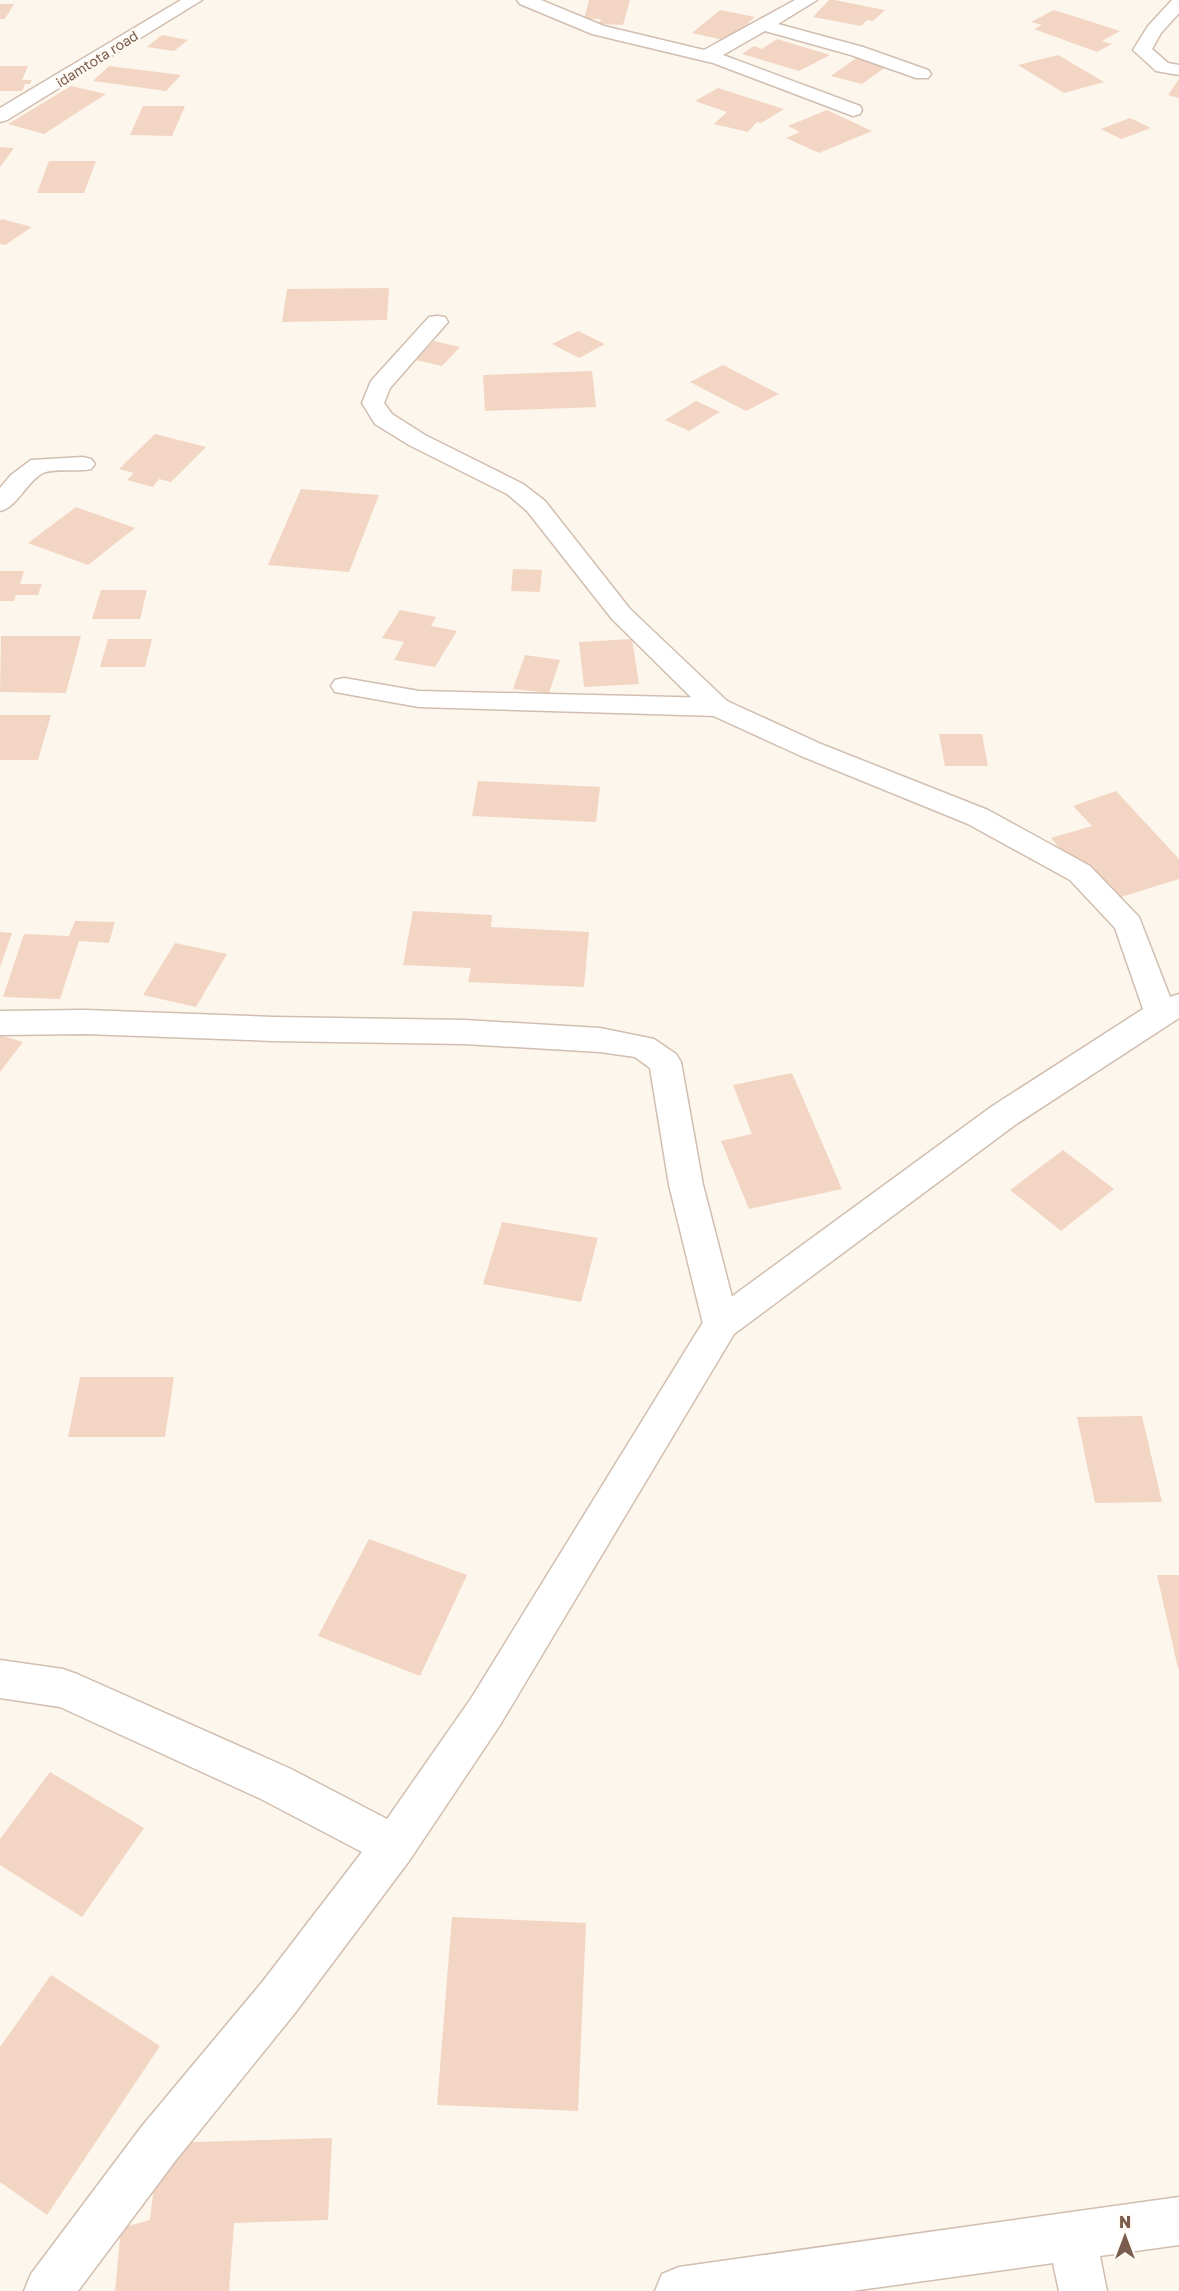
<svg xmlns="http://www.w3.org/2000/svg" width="1179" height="2291" font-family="'Golos Text',sans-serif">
  <rect width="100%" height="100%" fill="#fdf6ec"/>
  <path fill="#f3d5c3" d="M589,0h41l-7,25 -24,-1 2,-5h-17z
    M829,0h5l51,10 -12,11 -6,-1 -6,6 -48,-9z
    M0,4h14l-9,15h-5z
    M720,10l35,7 -27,24 -36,-8z
    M1054,10l66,21 -18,10 10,3 -15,8 -63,-23 8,-4 -11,-3z
    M162,35l26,5 -14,11 -27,-4z
    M777,39l53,16 -31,16 -57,-17 12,-8 8,3z
    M1058,55l46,27 -40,11 -46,-28z
    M859,56l31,8 -28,20 -31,-8z
    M0,66h28l-6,14h10l-2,4h-5l-3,7h-22z
    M109,66l72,9 -15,16 -73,-10z
    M1179,79v19l-11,-3z
    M71,86l35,8 -62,40 -36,-10z
    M718,88l66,21 -23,14 -4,-1 -9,10 -34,-8 13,-12 -32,-11z
    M143,106h42l-13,30 -42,-1z
    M827,110l45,21 -53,22 -33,-15 14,-6 -12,-6z
    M1130,118l21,10 -30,11 -20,-10z
    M0,147l14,1 -14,19z
    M49,161h47l-12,32h-47z
    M2,219l30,8 -27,18 -5,-1v-24z
    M389,288l-2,32 -105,2 5,-33z
    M578,331l27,13 -26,14 -27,-14z
    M434,341l26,6 -18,19 -26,-6z
    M723,365l56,29 -33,17 -56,-29z
    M592,371l4,36 -111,4 -2,-36z
    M696,401l24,11 -31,19 -24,-11z
    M155,434l51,13 -35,35 -12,-3 -6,8 -26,-7 7,-7 -15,-4z
    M301,489l78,6 -30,77 -81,-7z
    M76,507l59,21 -47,37 -60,-22z
    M513,569l29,1 -2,22 -29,-1z
    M0,571h24l-4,13h22l-4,11h-22l-2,6h-14z
    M101,590h46l-7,29h-48z
    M400,610l36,7 -5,9 26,5 -22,36 -41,-7 10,-18 -22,-4z
    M1,636h80l-15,57 -66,-1z
    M108,639h44l-7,28h-45z
    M632,639l7,45 -55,3 -5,-45z
    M525,655l35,5 -11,33 -36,-4z
    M0,715h51l-13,45h-38z
    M939,734h43l6,32h-43z
    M478,781l122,6 -4,35 -124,-6z
    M1116,791l63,68v20l-74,23 -54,-64 41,-12 -19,-20z
    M413,911l79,4 -1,12 98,5 -5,55 -116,-5 3,-14 -68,-3z
    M75,921l40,1 -6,21 -30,-2 -19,58 -57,-2 21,-63 45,2z
    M0,932l12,1 -12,34z
    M175,943l52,11 -31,53 -53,-12z
    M0,1035l23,7 -23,30z
    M792,1073l50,116 -93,20 -28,-68 31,-7 -19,-49z
    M1063,1150l51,39 -53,42 -51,-41z
    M502,1222l96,16 -17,64 -98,-18z
    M80,1377h94l-9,60h-97z
    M1142,1416l20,86 -67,1 -18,-86z
    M369,1539l98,36 -47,101 -102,-40z
    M1157,1575h22v93h-1z
    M50,1772l94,56 -62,89 -82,-52v-26z
    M452,1917l134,6 -8,188 -141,-6z
    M51,1975l109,71 -113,169 -47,-33v-135z
    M332,2138l-4,82 -94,3 -5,68h-114l6,-63 29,-8 9,-77z"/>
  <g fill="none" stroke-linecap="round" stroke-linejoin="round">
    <defs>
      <path id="lane" d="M344,678l75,13 298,7 10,3 3,6 -3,6 -10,3 -298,-9 -84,-15 -4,-6 4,-6z
        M85,1010l188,7 191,3 136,8 54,11 22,15 5,8 22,123 36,139 -5,10 -13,5 -13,-5 -5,-10 -34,-139 -19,-117 -15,-11 -35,-5 -136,-8 -191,-3 -188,-7 -85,1v-24z"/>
      <path id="street" d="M181,0h21l-195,120 -7,2v-14z
        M517,0h24l63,26 100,24 91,-50h22l-39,24 85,23 65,23 3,4 -3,4h-12l-65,-23 -86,-24 -42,24 137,51 2,4 -2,4 -7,2 -140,-53 -121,-29 -72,-30z
        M1172,0h7v13l-18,20 -9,16 16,14 11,2v10l-23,-4 -23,-21 15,-24z
        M437,316l8,1 3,5 -58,66 -6,15 8,11 33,21 98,49 22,17 85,108 97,92 94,43 167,66 102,56 49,51 31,80 9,-3v24l-164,107 -281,209 -234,391 -91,136 -114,152 -119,147 -98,131h-54l7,-17 111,-148 121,-145 99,-129 -101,-53 -201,-92 -60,-9v-38l63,9 14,5 214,95 96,50 85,-122 236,-383 283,-207 152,-98 -28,-81 -45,-48 -102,-56 -167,-68 -94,-43 -95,-94 -85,-108 -20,-17 -98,-49 -34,-21 -13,-21 9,-22 58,-64z
        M83,457l8,2 4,5 -4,5c-13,3 -37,-1 -48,4 -17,9 -25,34 -43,38v-23l11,-13 20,-15z
        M1179,2197v48l-79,11 7,35h-48l-6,-28 -201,28h-197l7,-17 17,-7z"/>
    </defs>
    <use href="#lane" stroke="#d1beb0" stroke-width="3"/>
    <use href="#street" stroke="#d1beb0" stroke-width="3"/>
    <use href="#lane" fill="#fff" fill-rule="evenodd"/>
    <use href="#street" fill="#fff" fill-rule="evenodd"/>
  </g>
  <g text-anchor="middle" stroke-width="4.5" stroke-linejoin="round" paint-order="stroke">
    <g font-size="14" fill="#7a5c4d" stroke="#fffaf3">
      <text transform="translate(97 59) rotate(-32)" y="5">idamtota road</text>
    </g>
  </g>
  <g transform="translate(1125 2237)" stroke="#fffaf3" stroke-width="4.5" paint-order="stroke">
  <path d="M0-4.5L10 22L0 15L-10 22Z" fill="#7a5c4d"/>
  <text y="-9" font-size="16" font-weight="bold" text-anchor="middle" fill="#7a5c4d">N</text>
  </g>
</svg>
